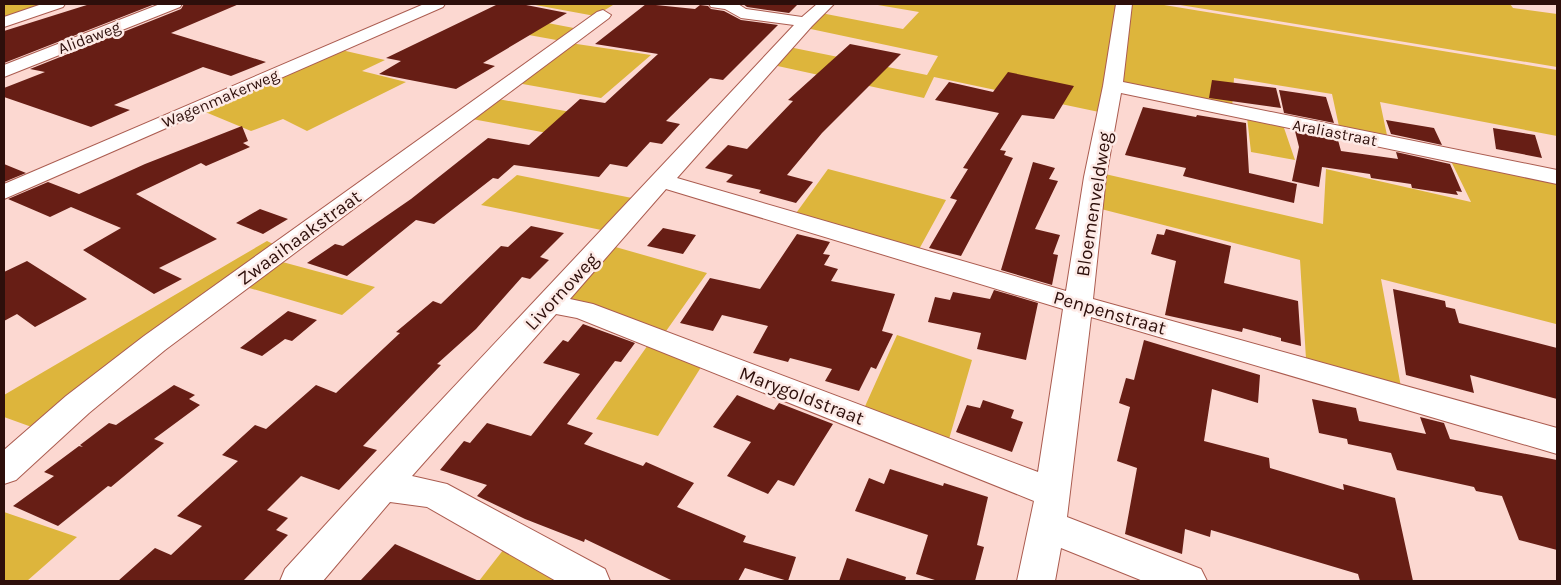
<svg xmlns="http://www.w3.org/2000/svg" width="1561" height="585" font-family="Karla,sans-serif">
  <rect width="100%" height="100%" fill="#fcd8d1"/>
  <path fill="#ddb53c" d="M4,4h38l1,1 -39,15z
    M530,4h78l5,1 -18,11z
    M872,4h244l-17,108 -165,-35 -10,21 -151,-33 16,-18 138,28 11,-19 -132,-28 15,-15 82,16 16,-17z
    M1129,4h29l399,66v66l-177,-34 8,38 -48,-9 -8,-37 -98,-16 -2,31 -101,-22 -10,-6v-4z
    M1174,4h336l3,4 44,6v53z
    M511,16l68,13 -17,12 -72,-13z
    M570,43l81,12 -50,43 -84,-15z
    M337,49l48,11 -23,11 44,11 -99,49 -24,-12 -32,12 -53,-22z
    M498,99l84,15 -24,21 -86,-16z
    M1247,117l36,8 12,35 -44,-8z
    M1449,157l108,23v147l-1,-3 -175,-45 20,108 -95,-28 -6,-99 -199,-51 4,-35 218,50 3,-55 145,33z
    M828,169l118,31 -29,53 -123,-37z
    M517,175l120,24 -31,32 -125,-26z
    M267,241l12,6 -239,183 -36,-13v-22z
    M612,246l95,27 -43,61 -82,-33 -17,-2z
    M275,260l100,27 -33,28 -103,-30z
    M897,335l75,25 -25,86 -85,-33z
    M650,342l53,22 -45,72 -62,-17z
    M4,512l73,25 -50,44h-23z
    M507,545l67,36h-95z"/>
  <path fill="#671e15" d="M90,4h65l-151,59v-32z
    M184,4h55l-68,29 95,29 -35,14 -28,-9 -89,38 16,5 -39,17 -87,-30v-9l41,-16 -15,-3 151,-60z
    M498,4h23l46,9 -84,50 12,3 -39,23 -77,-15 22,-13 -15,-3z
    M646,4l49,5 5,-4 8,1 3,3 13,2 17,9 37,5 -55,55 -13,-2 -44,43 14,3 -18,20 -12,-2 -23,25 -17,-3 -11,13 -85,-12 -16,14 -5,-1 -59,46 -18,-4 -69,56 -40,-13 28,-19 8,2 68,-47 77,-61 41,7 51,-46 25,4 53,-49 -63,-10z
    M743,4h55l-9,9 -42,-6z
    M850,44l51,10 -79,79 -35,42 26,7 -17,21 -37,-10 2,-3 -35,-8 7,-7 -28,-7 23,-23 19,4 46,-48 -5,-1z
    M1008,72l66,14 -20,33 -32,-4 -22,35 6,1 -2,4 9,3 -52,98 -32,-8 28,-48 -7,-2 18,-29 -5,-1 36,-55 -64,-13 14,-18 44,10z
    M1212,80l64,8 5,20 -72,-10z
    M1279,90l47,7 8,26 -50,-10z
    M1143,107l53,10 1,-2 49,8 3,50 48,11 -3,19 -111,-27 3,-8 -61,-13z
    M1386,120l48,8 8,17 -51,-11z
    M242,126l6,15 -5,2 7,4 -44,19 -5,-3 -65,31 81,45 -58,29 23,11 -28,15 -71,-44 38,-22 -50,-21 -21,10 -42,-18 40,-17 31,12 66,-30z
    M1493,128l42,7 7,23 -46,-9z
    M1295,131l43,9 3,11 57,8 -2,-7 54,12 12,28 -6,-1 2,4 -46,-7 -1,-4 -40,-6 -1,-4 -48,-7 -3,20 -27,-6 7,-34z
    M1033,162l22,6 -6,11 9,2 -23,48 25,6 -7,19 5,1 -6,30 -51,-15z
    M4,164l22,9 -22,9z
    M260,209l28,10 -25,15 -27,-11z
    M531,226l33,7 -24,24 9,3 -19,19 -8,-2 -46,52 -39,35 4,1 -78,81 14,4 -38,40 -38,-14 -34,34 21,8 -12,12 12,5 -45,46h-125l37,-33 16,7 31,-29 -25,-10 61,-55 -16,-6 33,-30 11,4 50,-44 20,8 64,-60 -4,-1 37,-31 8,3 60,-58 7,1z
    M663,228l33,7 -13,19 -36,-8z
    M1166,229l65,17 -7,37 74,18 3,45 -20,-5v-3l-38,-10 -1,4 -77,-17 11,-54 -25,-7 6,-20 7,1z
    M797,234l33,8 -7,12 7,1 -6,10 14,4 -7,12 64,13 -13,37 11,3 -17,35 -5,-2 -12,24 -34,-10 7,-12 -42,-11 -2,4 -35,-9 15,-27 -46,-11 -9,16 -33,-8 30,-45 50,11z
    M27,261l60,38 -52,28 -18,-13 -13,7v-49z
    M1393,289l52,12 1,6 9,2 4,14 98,25v51l-87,-24 4,18 -68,-18z
    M994,290l44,13 -12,57 -49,-11 4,-16 -53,-11 7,-25 15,3 3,-8 37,7z
    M288,311l29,9 -25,21 -7,-2 -23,17 -22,-8z
    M583,324l52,19 -14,19 -6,-1 -48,63 26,9 -9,11 59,22 3,-4 48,21 -17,24 69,29 -3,6 53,15 -8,24 -43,-13 -7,13h-65l-88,-42 -1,3 -59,-23 -48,-23 10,-11 -47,-15 24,-29 6,2 17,-20 44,13 49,-62 -37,-11 20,-23 5,2z
    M1144,340l116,35 -2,28 -46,-14 -8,52 65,17 1,10 74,22 -1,-6 52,14 18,83h-53l-2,-7 -147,-44 -1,7 -25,-8 -3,25 -57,-20 12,-66 -20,-7 13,-54 -11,-4 7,-25 8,2z
    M174,385l21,10 -6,4 11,6 -46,34 10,4 -53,44 -3,-1 -50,40 -45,-20 41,-30 -10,-4 35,-26 4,1 -3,-2 29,-22 7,2z
    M737,395l37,15 5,-7 54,21 -39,62 -16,-6 -10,14 -41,-18 24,-34 -38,-15z
    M1312,399l44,9 3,13 67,13 -6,-17 24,6 6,16 107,21v90l-38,-10 -17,-44 -26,-5 -2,-4 -77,-17 -6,-17 -43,-9 -1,-5 -28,-6z
    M983,400l31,10 -3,8 12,4 -11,30 -56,-20 11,-27 13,3z
    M890,469l53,17 1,-3 44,14 -11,48 7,2 -9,34h-37l-22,-7 12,-39 -73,-24 14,-33 15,6z
    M395,544l84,37h-119z
    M847,558l59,19 -1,4h-66z"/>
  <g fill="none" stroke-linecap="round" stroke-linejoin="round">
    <defs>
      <path id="minor" d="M42,4h23l-2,3 -59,20v-10z
        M160,4h22l-2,3 -176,70v-12z
        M424,4h21l-2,3 -439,192v-15z
        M709,4h29l8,5 56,8 15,-13h17l-22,22 -135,152 389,113 18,-114 19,-91 13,-82h16l-9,78 434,88v14l-436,-91 -15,84 -13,122 464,129v26l-466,-137 -24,200 134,52 6,12h-64l-82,-33 -6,33h-38l17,-80 -457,-183 -21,-4 -144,162 35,8 158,85 5,12h-54l-129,-74 -37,-5 -67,79h-43l5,-12 85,-93 424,-451 -53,-7 -16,-9 -14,-2zM666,189l397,120 -25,163 -445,-168 -23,-5z
        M603,10l8,5 -2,3 -444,332 -76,63 -73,67 -12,4v-34l62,-54 78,-60 453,-324z"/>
    </defs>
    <use href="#minor" stroke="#ab5c50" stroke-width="2"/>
    <use href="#minor" fill="#fff" fill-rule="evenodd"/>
  </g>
  <g text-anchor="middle" stroke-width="5" stroke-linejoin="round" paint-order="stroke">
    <g font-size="16" fill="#2e0f0b" stroke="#fdeae6">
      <text transform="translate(89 37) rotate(-21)" y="6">Alidaweg</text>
      <text transform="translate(220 98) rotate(-23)" y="6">Wagenmakerweg</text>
      <text transform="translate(1335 132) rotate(11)" y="6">Araliastraat</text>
    </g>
    <g font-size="19" fill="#2e0f0b" stroke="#fdeae6">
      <text transform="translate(1093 204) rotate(-81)" y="7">Bloemenveldweg</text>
      <text transform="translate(299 237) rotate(-36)" y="7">Zwaaihaakstraat</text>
      <text transform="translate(561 291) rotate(-47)" y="7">Livornoweg</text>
      <text transform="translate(1110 312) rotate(16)" y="7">Penpenstraat</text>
      <text transform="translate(802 395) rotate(21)" y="7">Marygoldstraat</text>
    </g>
  </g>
  <rect width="1561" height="585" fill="none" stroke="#2e0f0b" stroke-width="10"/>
</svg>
